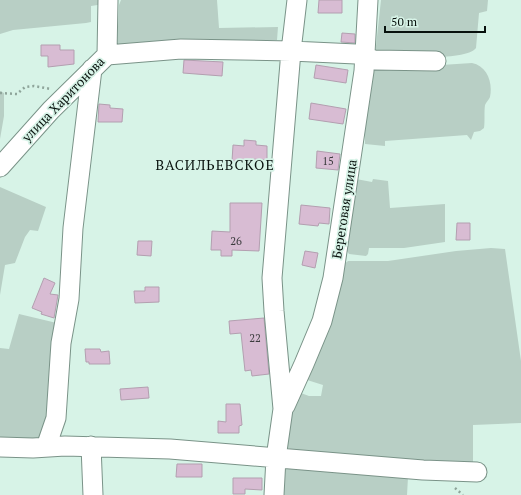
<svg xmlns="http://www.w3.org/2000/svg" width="521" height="495" font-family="'PT Serif',serif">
  <rect width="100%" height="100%" fill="#d7f3e7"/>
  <path fill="#b8cfc5" d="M0,0h104v4l-13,2v16l-5,1 -73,7 -13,4z
    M121,0h96l2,28 59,-1 -1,13 -160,8 2,-43z
    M381,0h107l-1,11 -8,2 -3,35c-10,14 -82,8 -101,7z
    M472,63c15,3 21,19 18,34 -1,3 -4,5 -5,8 -1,7 0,16 -1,23l-4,3 -6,1 -3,8 -4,-5 -82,6v5l-20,-2v-22l9,-58 52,2z
    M0,91l4,2v23l-4,23z
    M356,179l16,3 1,-3 15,2 2,27 55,-4v38l-41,6h-35l-1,6 -2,2 -17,-2 -2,-3z
    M0,187l46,20 -8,24 -8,-1 -5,7 -10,26 -10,2 -5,30z
    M491,248l14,1 16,112v62l-48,2v42l-186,-17 -2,-6 8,-48 5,-4 11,4h12l2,-11 -19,-6 39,-114 5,-4h40l68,-10z
    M19,314l42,10 -7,80 -11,36 -43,1v-93l9,1z
    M284,465l124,12 -1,18h-123v-4l-3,-1z"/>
  <path fill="#d8bcd3" stroke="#b39fb0" d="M319,0h23v13h-24z
    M342,33l13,1v9l-14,-1z
    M41,45h19v5h14v14l-26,3v-11h-7z
    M184,60l39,2 -1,14 -39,-3z
    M316,65l32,5 -2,13 -32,-5z
    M311,103l35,6 -3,15 -34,-5z
    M99,104l11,1v3l13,1 -1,13h-24z
    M244,140l12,1v4l11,1v14l-16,-1 -1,3 -18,-1 1,-16 11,1z
    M317,151l23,3 -2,16 -22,-2z
    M230,203h32l-3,48 -27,-1v6h-11v-6h-10l1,-19 18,1z
    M301,205l29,3 -1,16 -10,-1 -1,3 -19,-2z
    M457,223h13v17h-14z
    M138,241h14l-1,15 -14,-1z
    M305,251l13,2 -3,15 -13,-3z
    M44,278l11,5 -5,11 8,1 -4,23 -13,-4 1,-2 -10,-4z
    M145,287h14v15l-24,1 -1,-12h11z
    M264,318l5,56 -17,2 -1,-6 -6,1 -4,-38 -11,1 -1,-13z
    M85,349h15l1,3 8,-1 1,13h-21v-2h-3z
    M148,387l1,11 -28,2 -1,-11z
    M226,404h14l2,21 -3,1v7h-21v-12l8,1z
    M177,464h25v13h-26z
    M233,478h29v12l-17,-1v5h-12z"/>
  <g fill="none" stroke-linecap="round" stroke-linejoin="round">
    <defs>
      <path id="minor" d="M107,55l74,-6 110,2 65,3 18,6 62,1
        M0,167l51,-57 56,-55 1,-55
        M285,406l19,-42 18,-43 11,-43 31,-207 4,-71
        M91,446l2,49
        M0,447l33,1 32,-2 105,3 253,21 54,2
        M46,447l10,-29 5,-75 8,-44 4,-71 19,-159
        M274,495l2,-37 7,-49 -9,-98 -2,-33 19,-227 6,-51"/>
    </defs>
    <use href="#minor" stroke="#7a9388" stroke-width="21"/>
    <path stroke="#8ea49a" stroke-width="2.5" stroke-dasharray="2 3" stroke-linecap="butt" d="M0,93l17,1 8,-7 9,-1 17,3
      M455,488l8,7"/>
    <use href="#minor" stroke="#fff" stroke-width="19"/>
  </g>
  <g text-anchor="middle" stroke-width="3.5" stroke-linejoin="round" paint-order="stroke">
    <g font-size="11" fill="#3c3c3e">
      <text x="328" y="165">15</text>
      <text x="236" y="245">26</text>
      <text x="255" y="342">22</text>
    </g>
    <g font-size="13" fill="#08110d" stroke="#d7f3e7">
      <text transform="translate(63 99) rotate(-46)" y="5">улица Харитонова</text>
      <text transform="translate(344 209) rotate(-81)" y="5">Береговая улица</text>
    </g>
    <g font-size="14" letter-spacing="1" fill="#08110d" stroke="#d7f3e7">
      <text x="215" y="170">ВАСИЛЬЕВСКОЕ</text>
    </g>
  </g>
  <path d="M385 26v6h100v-6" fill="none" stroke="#08110d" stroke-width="2"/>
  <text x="391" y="26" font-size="12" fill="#08110d" stroke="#d7f3e7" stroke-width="3" paint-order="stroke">50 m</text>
</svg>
